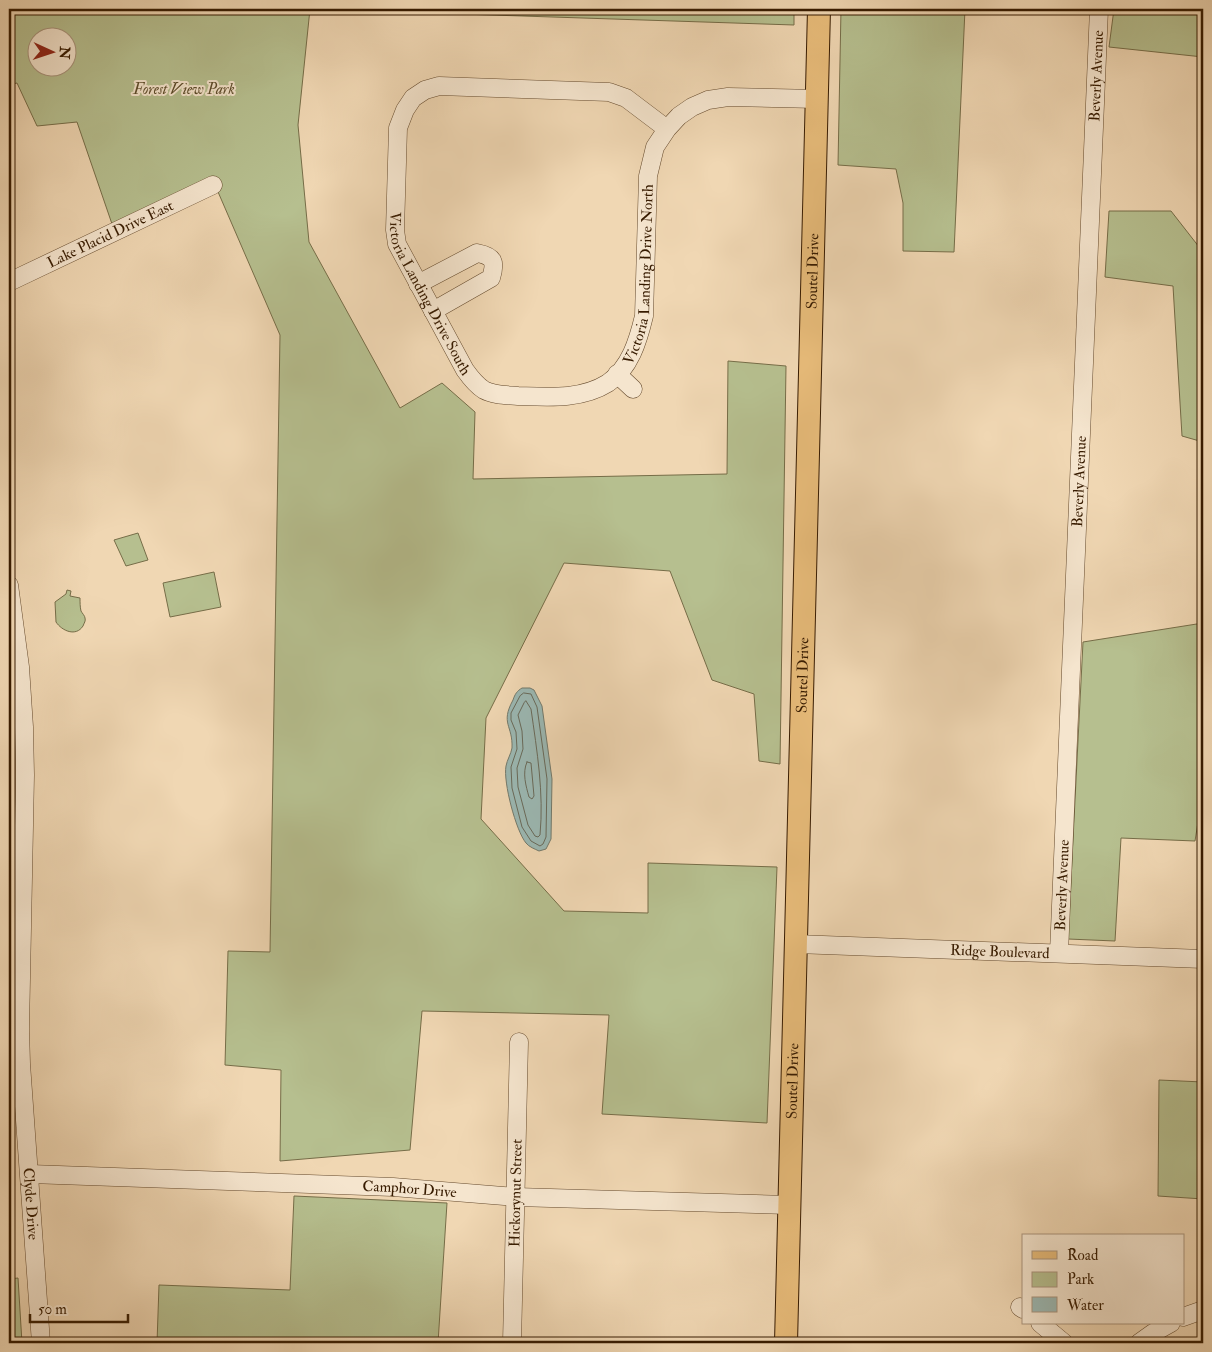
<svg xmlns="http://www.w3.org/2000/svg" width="1212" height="1352" font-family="'IM FELL Double Pica',serif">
  <rect width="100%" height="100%" fill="#f0d7b3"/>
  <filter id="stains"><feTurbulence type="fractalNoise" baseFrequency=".004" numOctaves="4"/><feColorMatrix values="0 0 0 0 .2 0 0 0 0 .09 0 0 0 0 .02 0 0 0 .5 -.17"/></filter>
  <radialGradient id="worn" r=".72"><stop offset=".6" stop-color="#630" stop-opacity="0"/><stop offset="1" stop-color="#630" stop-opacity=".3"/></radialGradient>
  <path fill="#b6bf8f" stroke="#766d48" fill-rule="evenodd" d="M9,9h785v16l-484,-16 -12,116 11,117 91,166 42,-25 33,29 -2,67 254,-5 1,-113 58,5 -6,398 -21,-3 -5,-67 -42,-14 -42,-109 -106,-8 -78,155 -5,101 83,92 84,2v-50l129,4 -10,256 -165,-9 7,-99 -187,-4 -12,139 -130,11 1,-91 -56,-5 3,-114 42,1 10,-617 -68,-157 -100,46 -35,-102 -40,4 -20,-43 -8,2zM38,38h30v30h-30z
    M841,9h124l-11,243 -51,-1v-48l-7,-34 -58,-4z
    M1114,9h89v48l-94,-10z
    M1109,211h62l32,41v190l-21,-6 -9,-150 -68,-9z
    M138,533l10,27 -22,6 -12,-26z
    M214,572l7,35 -51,10 -7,-34z
    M67,590l4,1 -1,5 10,2c0,4 0,9 1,13 1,2 4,5 4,7 1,3 -1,5 -2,8 -7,11 -21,5 -27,-4l-1,-20 11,-8z
    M1203,623v168l-8,50 -74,-3 -6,103 -47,-2 15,-297z
    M1159,1080l44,2v117l-45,-3z
    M294,1196l153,7 -9,140h-281l2,-58 131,5z
    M18,1278l4,65h-13v-64z"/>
  <path fill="#9bb8b3" stroke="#73796b" d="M522,688h8l4,2 8,16 10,73 -1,60 -5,10 -7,2c-4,-2 -10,-4 -13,-8 -10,-12 -23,-61 -20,-77 1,-6 5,-12 6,-18 1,-23 -12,-24 1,-48 2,-6 4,-9 9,-12z"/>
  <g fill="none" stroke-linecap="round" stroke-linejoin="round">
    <path stroke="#696a5a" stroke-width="1" d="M524,693l7,1 6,13 10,72 -1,58 -3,7 -3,2 -9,-5 -9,-14 -10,-39 -1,-21 6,-18 -1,-17 -5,-12v-7l9,-17z
      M526,701l5,8c6,42 13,84 9,126l-2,2 -3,-1 -7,-11 -10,-38 -1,-19 6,-19 -1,-18 -4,-16 6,-12z
      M527,762l4,1 3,33 -2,3 -3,-2c-3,-11 -7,-24 -2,-35z"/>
    <defs>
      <g id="minor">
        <path id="s1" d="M667,129l-41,-31 -17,-6 -170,-6 -14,4 -12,8 -8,12 -7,18 -3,102 2,14 68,126c5,7 11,15 19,20 9,5 23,5 34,6 30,1 63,4 90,-13 22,-15 30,-42 36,-67l4,-140 7,-29 12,-18 12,-13 13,-9 16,-7 20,-3 89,2"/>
        <path id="s2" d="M9,282l204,-97"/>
        <path d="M418,284l59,-31c17,3 19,9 14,25l-58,33"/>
        <path d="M617,374l16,15"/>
        <path id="s3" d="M9,585l11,82 4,60 1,48 -5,254 1,35 20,279"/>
        <path id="s4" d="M796,944l407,15"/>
        <path id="s5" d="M1059,953l40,-944"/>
        <path id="s6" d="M30,1174l363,13 123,10 274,8"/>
        <path d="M1020,1307l3,2"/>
        <path d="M1183,1317l20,-7"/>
        <path d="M1040,1323l24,20"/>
        <path id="s7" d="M512,1343l7,-301"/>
        <path d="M1139,1343l14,-10 18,-10"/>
      </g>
      <g id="major">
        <path id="s8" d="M786,1343l33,-1334"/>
      </g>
    </defs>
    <use href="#minor" stroke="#654a2d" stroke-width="19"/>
    <use href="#major" stroke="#371b00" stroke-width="24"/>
    <use href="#minor" stroke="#f5e5ce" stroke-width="18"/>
    <use href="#major" stroke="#e8bc7a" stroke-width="22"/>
  </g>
  <g text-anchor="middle" stroke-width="4" stroke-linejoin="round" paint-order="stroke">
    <g font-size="15" fill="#371b00" stroke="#f5e5ce">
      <text dy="5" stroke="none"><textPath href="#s5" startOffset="878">Beverly Avenue</textPath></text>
      <text dy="5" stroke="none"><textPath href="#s2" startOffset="112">Lake Placid Drive East</textPath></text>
      <text dy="5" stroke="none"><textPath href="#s8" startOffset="1072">Soutel Drive</textPath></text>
      <text dy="5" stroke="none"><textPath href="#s1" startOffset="835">Victoria Landing Drive North</textPath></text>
      <text dy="5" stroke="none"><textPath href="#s1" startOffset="476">Victoria Landing Drive South</textPath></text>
      <text dy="5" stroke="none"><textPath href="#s5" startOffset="472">Beverly Avenue</textPath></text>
      <text dy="5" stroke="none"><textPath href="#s8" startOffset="668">Soutel Drive</textPath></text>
      <text dy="5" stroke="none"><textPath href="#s5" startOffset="68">Beverly Avenue</textPath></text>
      <text dy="5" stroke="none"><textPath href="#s4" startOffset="204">Ridge Boulevard</textPath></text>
      <text dy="5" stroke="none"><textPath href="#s8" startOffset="262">Soutel Drive</textPath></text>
      <text dy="5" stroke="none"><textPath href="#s6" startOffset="380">Camphor Drive</textPath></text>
      <text dy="5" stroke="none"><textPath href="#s7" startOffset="150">Hickorynut Street</textPath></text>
      <text dy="5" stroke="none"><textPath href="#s3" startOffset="620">Clyde Drive</textPath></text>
    </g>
    <g font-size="15" font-style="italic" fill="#5d4c2b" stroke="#f5e5ce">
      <text x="184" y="94">Forest View Park</text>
    </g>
  </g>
  <rect width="1212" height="1352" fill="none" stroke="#f0d7b3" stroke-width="30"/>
  <rect x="10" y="10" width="1192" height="1332" fill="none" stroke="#371b00" stroke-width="2.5"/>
  <rect x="15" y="15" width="1182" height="1322" fill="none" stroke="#371b00"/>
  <rect x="1022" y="1234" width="162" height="90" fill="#f5e5ce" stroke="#a9947c"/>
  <rect x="1032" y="1251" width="25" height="8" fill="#e8bc7a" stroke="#a9947c"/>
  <text x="1067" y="1260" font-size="15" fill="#371b00">Road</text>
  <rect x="1032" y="1272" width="25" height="15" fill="#b6bf8f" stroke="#a9947c"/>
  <text x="1067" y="1284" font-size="15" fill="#371b00">Park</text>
  <rect x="1032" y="1297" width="25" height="15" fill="#9bb8b3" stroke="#a9947c"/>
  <text x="1067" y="1310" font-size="15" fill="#371b00">Water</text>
  <g transform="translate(52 52) rotate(93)"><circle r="24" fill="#f5e5ce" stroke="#a9947c"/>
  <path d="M0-4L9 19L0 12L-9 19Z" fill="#8f2418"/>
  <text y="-8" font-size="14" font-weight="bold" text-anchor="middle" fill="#371b00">N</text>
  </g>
  <path d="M30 1314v8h98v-8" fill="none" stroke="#371b00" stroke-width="2.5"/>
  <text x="38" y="1314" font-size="15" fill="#371b00" stroke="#f5e5ce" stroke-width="4" paint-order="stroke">50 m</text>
  <rect width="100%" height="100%" filter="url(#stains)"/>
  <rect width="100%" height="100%" fill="url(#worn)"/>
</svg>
